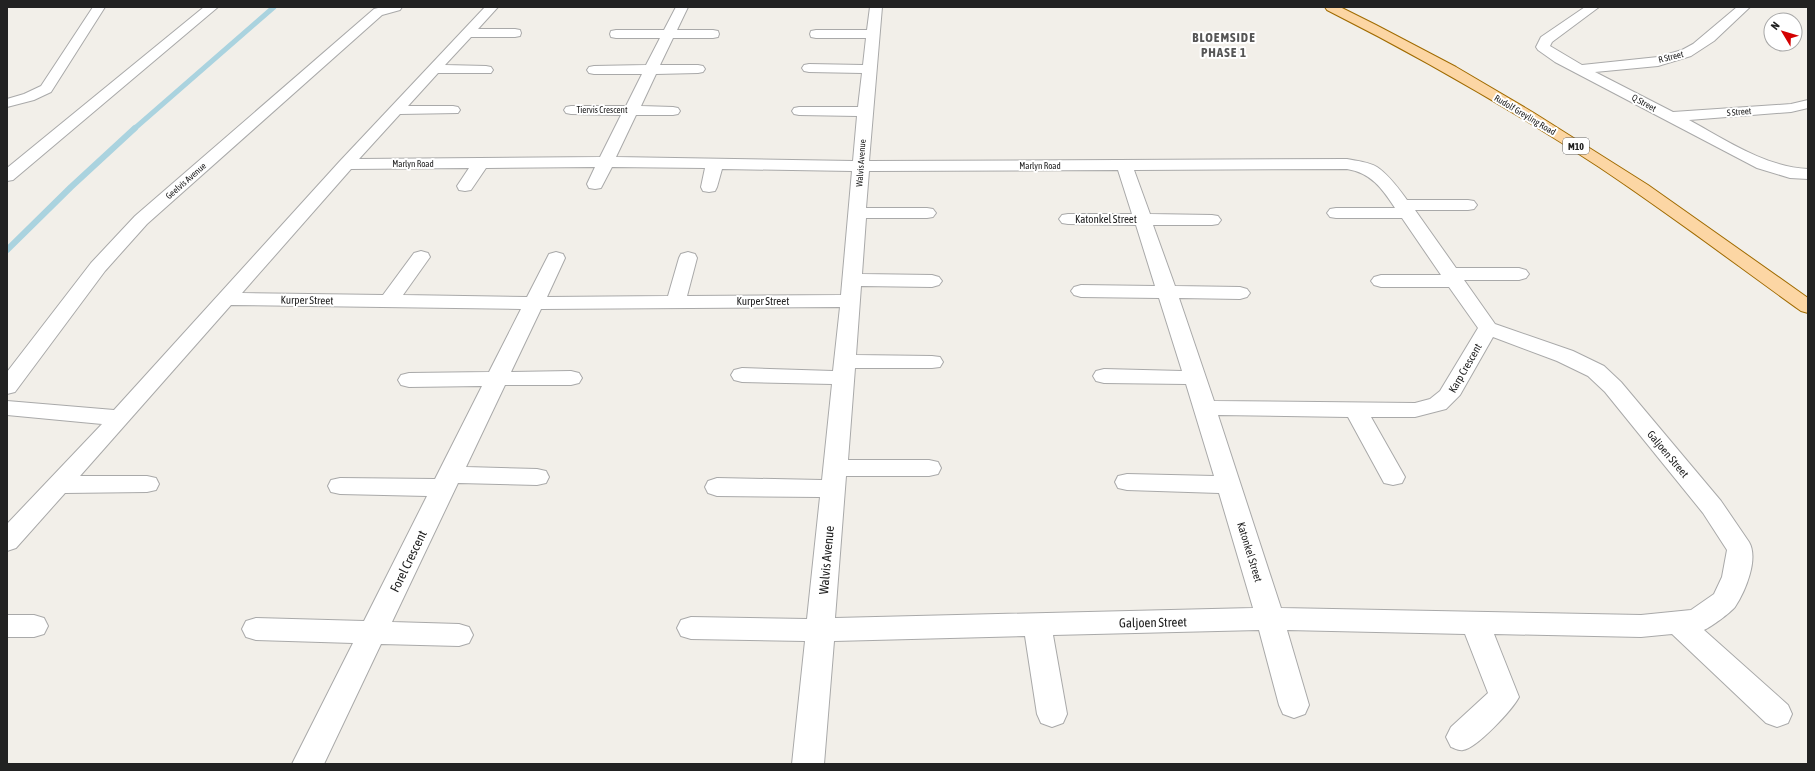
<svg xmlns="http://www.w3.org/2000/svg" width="1815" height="771" font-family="'Asap Condensed',sans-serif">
  <rect width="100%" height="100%" fill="#f2efe9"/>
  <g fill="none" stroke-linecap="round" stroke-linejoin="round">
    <path stroke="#aad3df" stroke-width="5" d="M134,129l140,-122"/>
    <path stroke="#aad3df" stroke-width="6" d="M7,250l64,-63 64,-59"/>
    <defs>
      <path id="minor" d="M93,7h12l-54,85 -17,8 -27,7v-8l17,-5 17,-8z
        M204,7h14l-205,173 -6,1v-13z
        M382,7h20l-2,3 -18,5 -235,209 -42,47 -90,121 -8,2v-22l84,-109 44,-47 239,-207z
        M485,7h13l-20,22h37l5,1 1,3 -1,3 -5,1h-44l-26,28 41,1 5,1 2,3 -2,3h-53l-30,33h45l5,1 2,3 -2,3 -58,1 -41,45 241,-2 21,-42 -50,-1 -5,-1 -2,-3 2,-3 5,-1h55l16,-32h-48l-5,-1 -2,-3 2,-3 5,-1 52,-1 14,-27h-44l-5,-1 -1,-3 1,-3 5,-1h48l12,-23h12l-11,23h36l5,1 1,3 -1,3 -5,1h-40l-13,27h38l5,1 2,3 -2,3 -5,1 -42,1 -15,32 32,1 5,1 2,3 -2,3 -5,1h-37l-20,42 237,4 4,-45 -58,-1 -5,-1 -2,-3 2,-3 5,-1h59l4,-34 -53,-1 -5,-1 -2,-3 2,-3 5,-1 54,1 3,-27h-50l-5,-1 -1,-3 1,-3 5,-1h51l3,-23h12l-13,154 478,-2c10,2 22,3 30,8 12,8 22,22 30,33h61l6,1 3,4 -3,4 -6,1h-53l41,58h63l7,2 3,4 -3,4 -7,2h-55l31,44 78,27 31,15 17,16 100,119 28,41c10,17 -4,50 -14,65 -5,6 -24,20 -31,23l84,75 4,9 -4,9 -11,4 -11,-4 -94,-89 -31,3 -147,-3 25,63c-6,12 -43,52 -56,53 -4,1 -9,-2 -12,-3l-5,-10 5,-10 37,-34 -23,-59 -178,-4 22,75 -4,9 -11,4 -11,-4 -4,-9 -20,-75 -206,5 14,79 -4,9 -11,4 -11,-4 -4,-9 -12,-78 -191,5 -10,123h-32l13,-123 -114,-2 -10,-3 -4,-8 4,-8 10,-3 116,2 13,-122 -103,-1 -9,-3 -3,-6 3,-6 9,-3 105,2 10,-96 -90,-2 -8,-2 -3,-5 3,-5 8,-2 91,3 7,-64 -299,2 -30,63 60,-1 8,2 3,5 -3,5 -8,2h-66l-39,82 71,2 9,2 3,6 -3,6 -9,2 -79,-2 -66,139 67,2 10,3 4,8 -4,8 -10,3 -78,-2 -57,120h-32l61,-121 -97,-3 -10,-3 -4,-8 4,-8 10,-3 108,3 63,-125 -87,-2 -9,-2 -3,-6 3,-6 9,-2 95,1 47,-93 -73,1 -8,-2 -3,-5 3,-5 8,-2 80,-1 32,-63 -290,-4 -151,171h67l9,2 3,6 -3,6 -9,2 -82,1 -49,55 -9,3v-27l95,-100 -95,-9v-14l107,9 226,-249zM595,167l-8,17 2,4 6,1 6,-1 11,-21 93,1 -4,19 2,4 6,1 6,-1 2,-4 5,-18 130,2 -11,124 -154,1 10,-38 -2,-4 -7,-2 -7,2 -2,4 -11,38 -121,1 18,-39 -2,-4 -7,-2 -7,2 -2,4 -20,39 -124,-2 27,-38 -2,-4 -7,-2 -7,2 -31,42 -141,-2 109,-124 118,-1 -12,18 2,4 6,1 6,-1 15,-22zM1347,169c24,4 35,19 48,39h-59l-6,1 -3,4 3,4 6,1h66l39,57h-60l-7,2 -3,4 3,4 7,2h68l29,41 -38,63 -10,8 -15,4 -201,-2 -35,-103 61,1 7,-2 3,-4 -3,-4 -7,-2 -65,-1 -22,-61h59l6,-1 3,-4 -3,-4 -6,-1 -62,-1 -16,-44zM1118,170l14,44h-64l-6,1 -3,4 3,4 6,1 68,1 19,61 -74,-1 -7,2 -3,4 3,4 7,2 78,1 23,73 -78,-2 -8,2 -3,5 3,5 8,2 82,1 28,92 -87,-2 -9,2 -3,6 3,6 9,2 92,3 34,115 -418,10 11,-142h83l9,-2 3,-6 -3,-6 -9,-2h-81l7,-92h77l8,-1 3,-5 -3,-5 -8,-1 -76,-1 5,-69 71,1 7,-2 3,-4 -3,-4 -7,-2 -70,-1 4,-56h61l6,-1 3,-4 -3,-4 -6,-1h-61l3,-37zM1493,337l64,24 31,15 17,16 98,121 24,37 -5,27 -8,17 -23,16 -50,5 -360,-7 -63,-193 130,2 36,66 9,2 9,-2 3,-6 -34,-60h44l31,-8 14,-14z
        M1585,7h14l-47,35 -2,4 32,19 76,-8 24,-7 11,-6 44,-37h13l-36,34 -23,15 -33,10 -63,6 78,40 118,-8 17,-4v8l-17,4 -102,8c37,20 76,47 119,49v10l-18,-1 -33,-10 -202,-106 -17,-12 -2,-3 5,-10z
        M7,615h27l10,3 4,8 -4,8 -10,3h-27z"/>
      <path id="major" d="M1325,7h15l36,18 80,42 78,46 114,72 160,113v15l-7,-2c-67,-48 -133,-98 -202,-144 -88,-58 -179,-110 -272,-157z"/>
    </defs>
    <use href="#minor" stroke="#a9a9a9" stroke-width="2"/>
    <use href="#major" stroke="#a06b00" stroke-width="2"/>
    <use href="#minor" fill="#fff" fill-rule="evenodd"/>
    <use href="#major" fill="#fcd6a4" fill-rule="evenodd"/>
  </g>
  <g text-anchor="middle" stroke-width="4" stroke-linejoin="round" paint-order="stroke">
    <g font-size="9" fill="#222" stroke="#fff">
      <text transform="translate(1671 57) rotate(-14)" y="3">R Street</text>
      <text transform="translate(1644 103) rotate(29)" y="3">Q Street</text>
      <text x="602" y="113">Tiervis Crescent</text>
      <text transform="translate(1739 112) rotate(-5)" y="3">S Street</text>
      <text transform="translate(1525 115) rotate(31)" y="3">Rudolf Greyling Road</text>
      <text transform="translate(861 163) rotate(-86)" y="3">Walvis Avenue</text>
      <text x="413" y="167">Marlyn Road</text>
      <text x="1040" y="169">Marlyn Road</text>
      <text transform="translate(186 181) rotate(-41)" y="3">Geelvis Avenue</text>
    </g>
    <rect fill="#fff" stroke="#646464" stroke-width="1" x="1563" y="138" width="26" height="16" rx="3"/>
    <g font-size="10" font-weight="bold" fill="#222">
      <text x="1576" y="150">M10</text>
    </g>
    <g font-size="11" fill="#222" stroke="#fff">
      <text x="1106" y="223">Katonkel Street</text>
      <text transform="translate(307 300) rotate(1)" y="4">Kurper Street</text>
      <text x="763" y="305">Kurper Street</text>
      <text transform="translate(1465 368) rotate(-60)" y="4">Karp Crescent</text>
      <text transform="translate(1668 454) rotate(50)" y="4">Galjoen Street</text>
      <text transform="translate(1250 552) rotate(73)" y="4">Katonkel Street</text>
    </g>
    <g font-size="13" font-weight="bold" letter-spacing="1" fill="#555" stroke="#fff">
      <text x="1224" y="42">BLOEMSIDE<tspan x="1224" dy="15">PHASE 1</tspan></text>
    </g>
    <g font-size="13" fill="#222" stroke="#fff">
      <text transform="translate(826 560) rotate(-85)" y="5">Walvis Avenue</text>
      <text transform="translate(408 561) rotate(-64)" y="5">Forel Crescent</text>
      <text transform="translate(1153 622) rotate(-1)" y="5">Galjoen Street</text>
    </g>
  </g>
  <rect width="1815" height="771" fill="none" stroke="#222222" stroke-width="16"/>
  <g transform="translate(1783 32) rotate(308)"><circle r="19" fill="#ffffff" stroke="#a7a7a7"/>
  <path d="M0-3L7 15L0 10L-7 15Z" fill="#d40000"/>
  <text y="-6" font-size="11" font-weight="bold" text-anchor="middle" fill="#222222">N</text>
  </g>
</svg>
